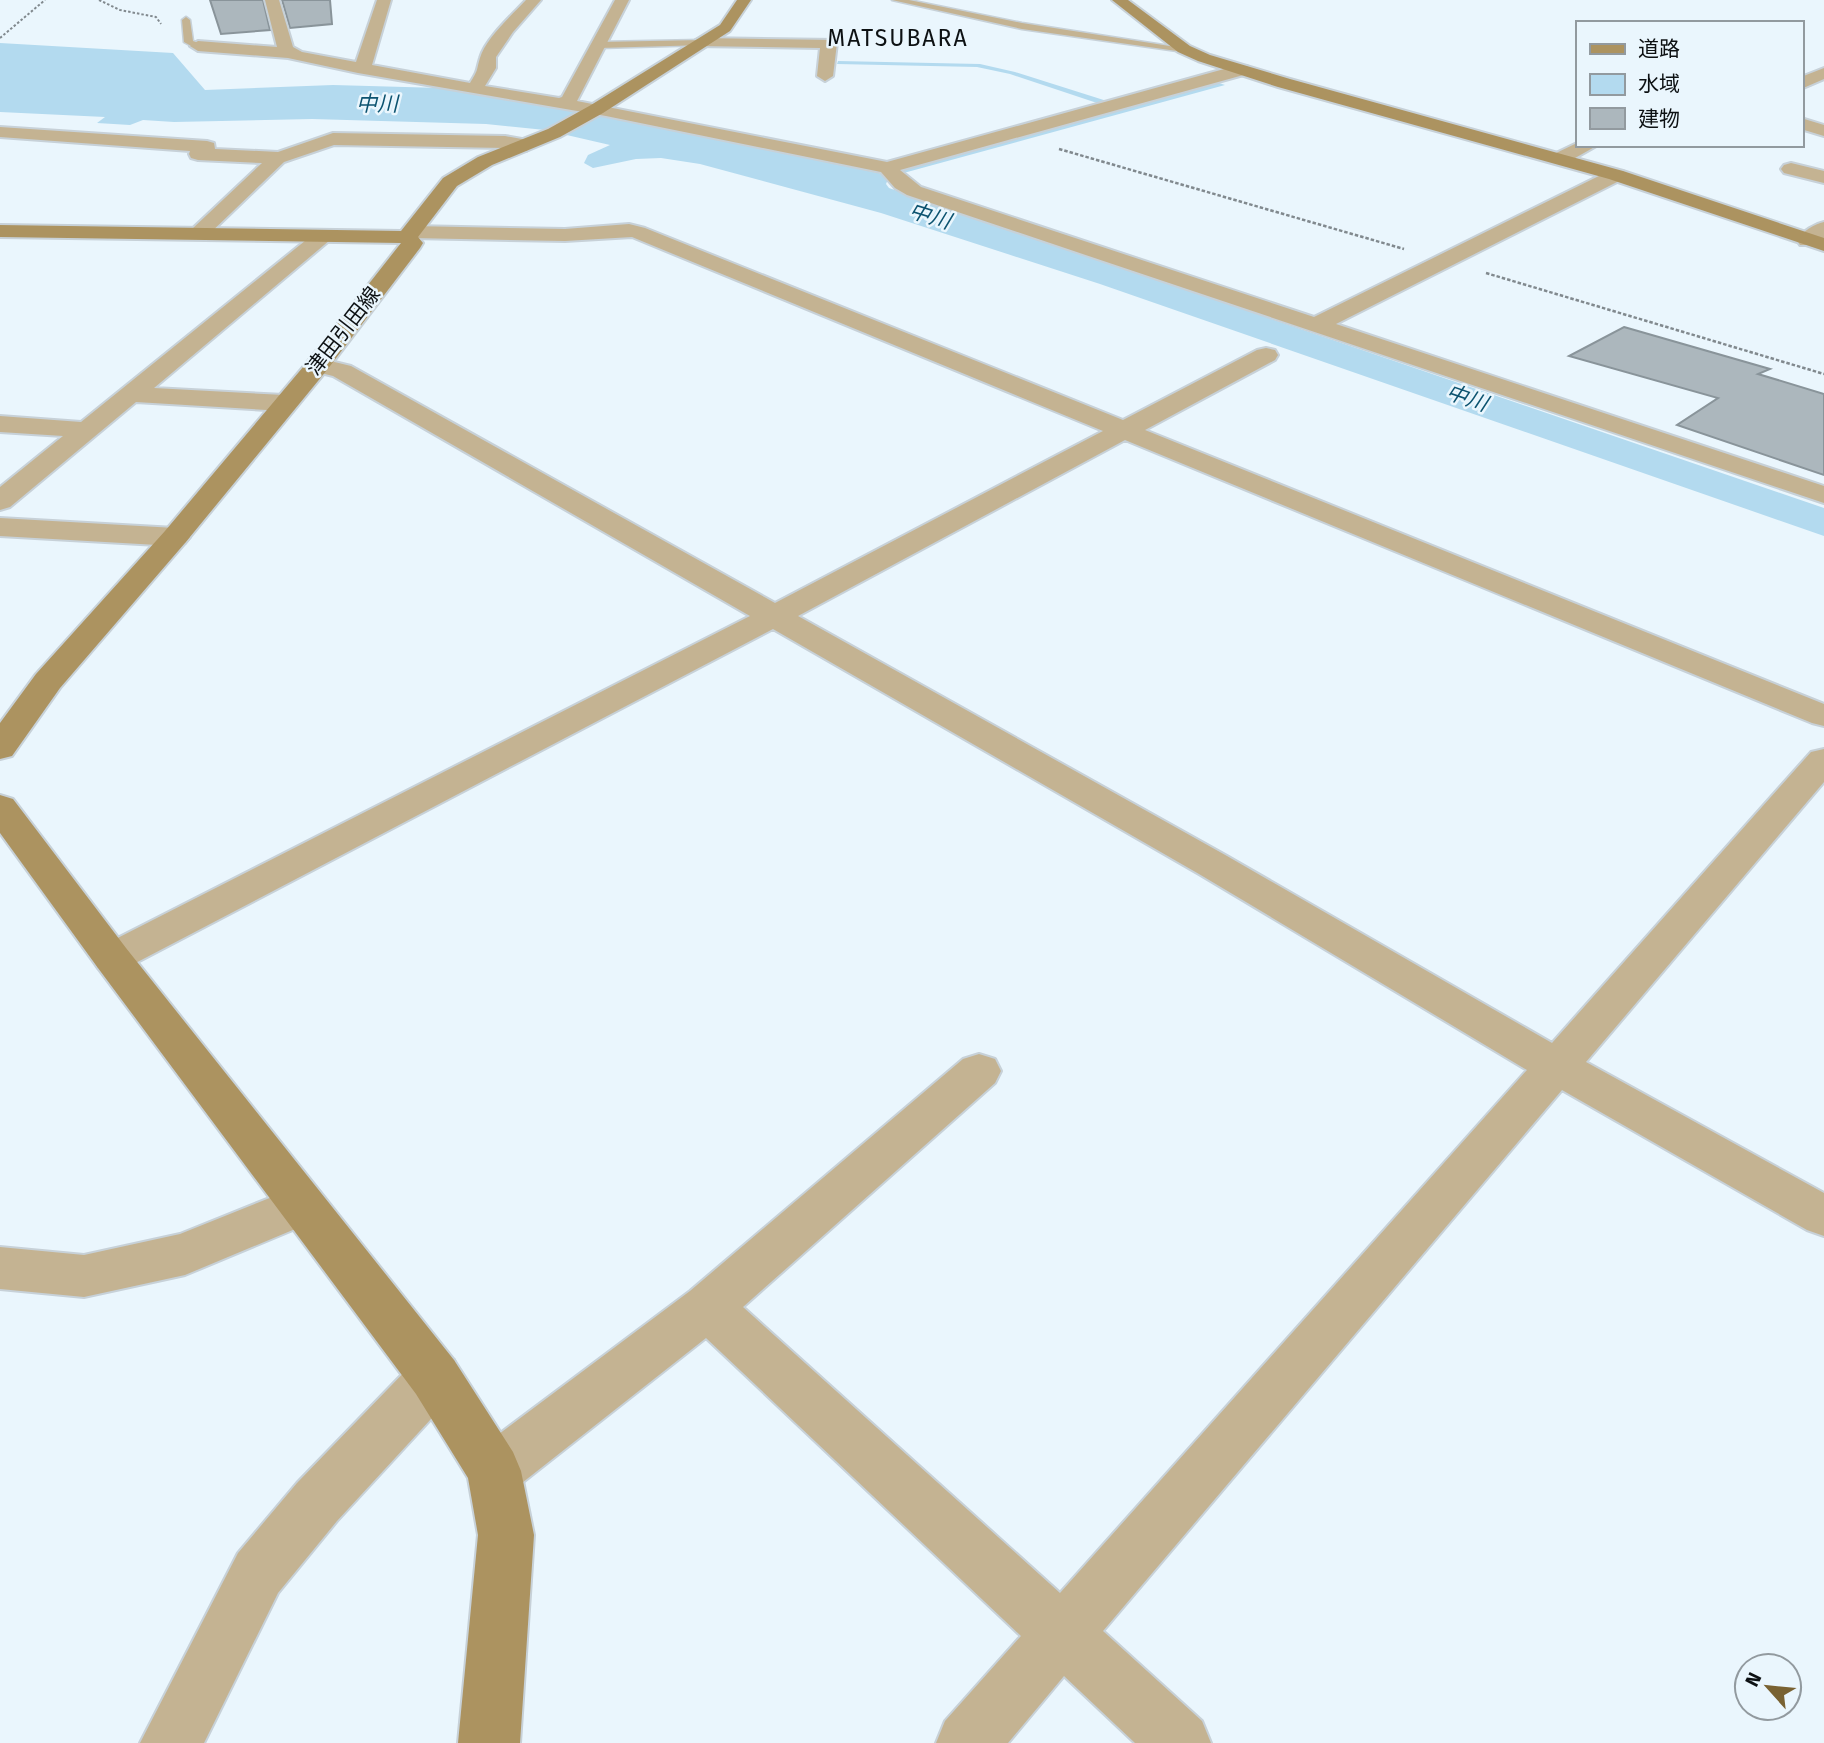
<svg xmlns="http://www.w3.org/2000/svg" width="1824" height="1743" font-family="'Fira Sans','Noto Sans JP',sans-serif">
  <rect width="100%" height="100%" fill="#eaf6fd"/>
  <path fill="#b3daef" d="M0,43l173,10 32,37 128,-5 108,3 35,3 87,18 44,5 276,60 336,-91 6,2 -336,92 -3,7 3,4 935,320v28l-724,-252 -219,-71 -181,-49 -39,-6 -25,1 -43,9 -9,-5 4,-8 22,-10 -65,-15 -59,-6 -174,-5 -138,3 -31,-2 -13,5 -33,-2 8,-6 -105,-5z
    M838,61l142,3 35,8 95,30 -7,3 -93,-31 -33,-7 -140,-3z"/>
  <path fill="#acb7bd" stroke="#89949a" stroke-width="2" d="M210,0h53l7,30 -49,4z
    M282,0h48l2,24 -42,4z
    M1624,327l146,42 -12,5 66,20v81l-147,-50 41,-27 -149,-42z"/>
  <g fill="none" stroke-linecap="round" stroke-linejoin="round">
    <defs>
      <path id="lane" d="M892,0h17l113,23 167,26 -5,3 -162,-23z
        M186,17l4,3 3,21 8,3v4h-6l-11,-6 -2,-22z
        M702,40l3,1v4l-106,3 -5,-3 5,-3z"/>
      <path id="street" d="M265,0h14l14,47 9,5 54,10 21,-62h14l-19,65 98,18c9,-14 6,-12 10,-25 5,-19 33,-44 46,-58h15l-28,32 -17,25v11l-11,18 74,12 3,-1 53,-97h14l-52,101 310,61 348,-96h12l2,4 -2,4 -347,96 21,17 393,130 295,-146h14l3,4 -3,4 -287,145 488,162v17l-917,-308 -12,-7 -14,-16 -275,-56 -248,-43 -70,-15 -90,-7 -8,-5 8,-5 79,6z
        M702,38l133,2 2,3 -4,33 -8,5 -8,-5 3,-28 -124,-2 -2,-3 2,-3z
        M1824,68v11l-23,10v-12z
        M1801,118l23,7v11l-23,-7z
        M0,127l207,14 7,2 1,6 63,3 55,-19 172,3 28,5 2,4 -9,6 -21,-3 -171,-3 -50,17 -79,76h-14l-4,-4 4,-4 71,-67 -64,-3 -7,-2 -2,-4 1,-3 -190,-14z
        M1577,143l21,2 -30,17h-14l-2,-4 2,-4z
        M1791,163l33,8v12l-40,-10 -3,-4 3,-4z
        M1824,222v16l-8,7h-16l-3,-5c6,-9 17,-16 27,-18z
        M629,224l16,4 478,192 134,-70 9,-2 9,2 3,5 -3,5 -130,70 679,274v22l-12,-3 -687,-283 -327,176 429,240 325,187 259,-291 13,-3v33l-238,280 238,131v43l-17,-6 -245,-140 -459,541 99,90 9,22h-76l-71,-67 -56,67h-72l9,-22 76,-85 -315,-298 -193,152 -19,7 -19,-7 -8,-19 8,-19 215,-161 273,-232 16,-5 16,5 6,12 -6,12 -252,224 317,286 467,-523 -328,-196 -426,-245 -647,339 -14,5 -14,-5 -6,-10 6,-10 652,-332 -417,-240 -24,-6 -3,-5 3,-5 9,-2 33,8 424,237 328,-172 -471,-194 -67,4 -153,-3 -7,-2 -3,-4 3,-4 7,-2 153,3z
        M323,230l7,2 4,4 -4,4 -176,148 130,7 9,3 4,5 -4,5 -9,3 -148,-9 -126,105 -10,3v-23l63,-51 -63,-4v-16l81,6 235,-190z
        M0,518l175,10 10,3 5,6 -5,6 -10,3 -175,-10z
        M302,1185l17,6 7,14 -7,14 -134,56 -101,22 -84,-8v-42l84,8 96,-21z
        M435,1353l19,7 7,17 -7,17 -117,127 -59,72 -74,150h-64l98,-190 59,-70 119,-123z"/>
      <path id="secondary" d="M737,0h14l-21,31 -127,82 -43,24 -68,28 -35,21 -39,51 5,6 -3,5 -93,122 -142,173 -125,145 -48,68 -12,3v-36l36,-49 129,-143 144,-171 92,-117 -401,-6v-12l401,6 42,-53 35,-21 70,-28 43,-24 129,-80z
        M1112,0h16l62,46 20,9 80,24 333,92 201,67v13l-215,-72 -331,-92 -80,-26 -20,-9z
        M0,795l13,4 113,149 328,412 59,92 8,19 13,64 -14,208h-62l20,-208 -10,-57 -52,-84 -318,-426 -98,-135z"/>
    </defs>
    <use href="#lane" stroke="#c7d1d8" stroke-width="3"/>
    <use href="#street" stroke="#c7d1d8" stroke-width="4"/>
    <use href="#secondary" stroke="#c7d1d8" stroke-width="4"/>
    <path stroke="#81898e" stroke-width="2" stroke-dasharray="2.5 2" stroke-linecap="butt" d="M99,0l21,10 36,7 5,7
      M0,38l45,-38"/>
    <path stroke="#81898e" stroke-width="2.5" stroke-dasharray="3.5 2" stroke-linecap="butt" d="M1059,149l345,100
      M1486,273l338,101"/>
    <use href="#lane" fill="#c4b392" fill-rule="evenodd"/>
    <use href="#street" fill="#c4b392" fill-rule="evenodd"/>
    <use href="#secondary" fill="#ac9360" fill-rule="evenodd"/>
  </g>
  <g text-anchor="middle" stroke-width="5" stroke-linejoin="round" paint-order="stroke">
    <g font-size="21" font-style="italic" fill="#0c5370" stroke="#eaf6fd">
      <text x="377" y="111">中川</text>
      <text transform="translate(930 216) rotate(17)" y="7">中川</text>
      <text transform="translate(1467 398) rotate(19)" y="7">中川</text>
    </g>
    <g font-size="21" fill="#0d1113" stroke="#eaf6fd">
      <text transform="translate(343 331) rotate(-52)" y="7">津田引田線</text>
    </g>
    <g font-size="23" letter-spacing="2" fill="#0d1113" stroke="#eaf6fd">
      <text x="898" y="46">MATSUBARA</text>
    </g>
  </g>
  <rect x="1576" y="21" width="228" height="126" fill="#eaf6fd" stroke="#929a9f" stroke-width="2"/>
  <rect x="1590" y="44" width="35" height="10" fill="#ac9360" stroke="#929a9f" stroke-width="2"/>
  <text x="1638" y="56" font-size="21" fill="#0d1113">道路</text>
  <rect x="1590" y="74" width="35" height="21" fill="#b3daef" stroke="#929a9f" stroke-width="2"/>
  <text x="1638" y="91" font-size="21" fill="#0d1113">水域</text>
  <rect x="1590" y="108" width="35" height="21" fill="#acb7bd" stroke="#929a9f" stroke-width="2"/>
  <text x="1638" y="126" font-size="21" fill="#0d1113">建物</text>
  <g transform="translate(1768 1687) rotate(297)"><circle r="33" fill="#eaf6fd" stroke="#929a9f" stroke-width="2"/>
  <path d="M0-5L12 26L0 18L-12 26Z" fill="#796232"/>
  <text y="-10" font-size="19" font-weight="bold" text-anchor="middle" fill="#0d1113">N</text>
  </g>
</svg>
